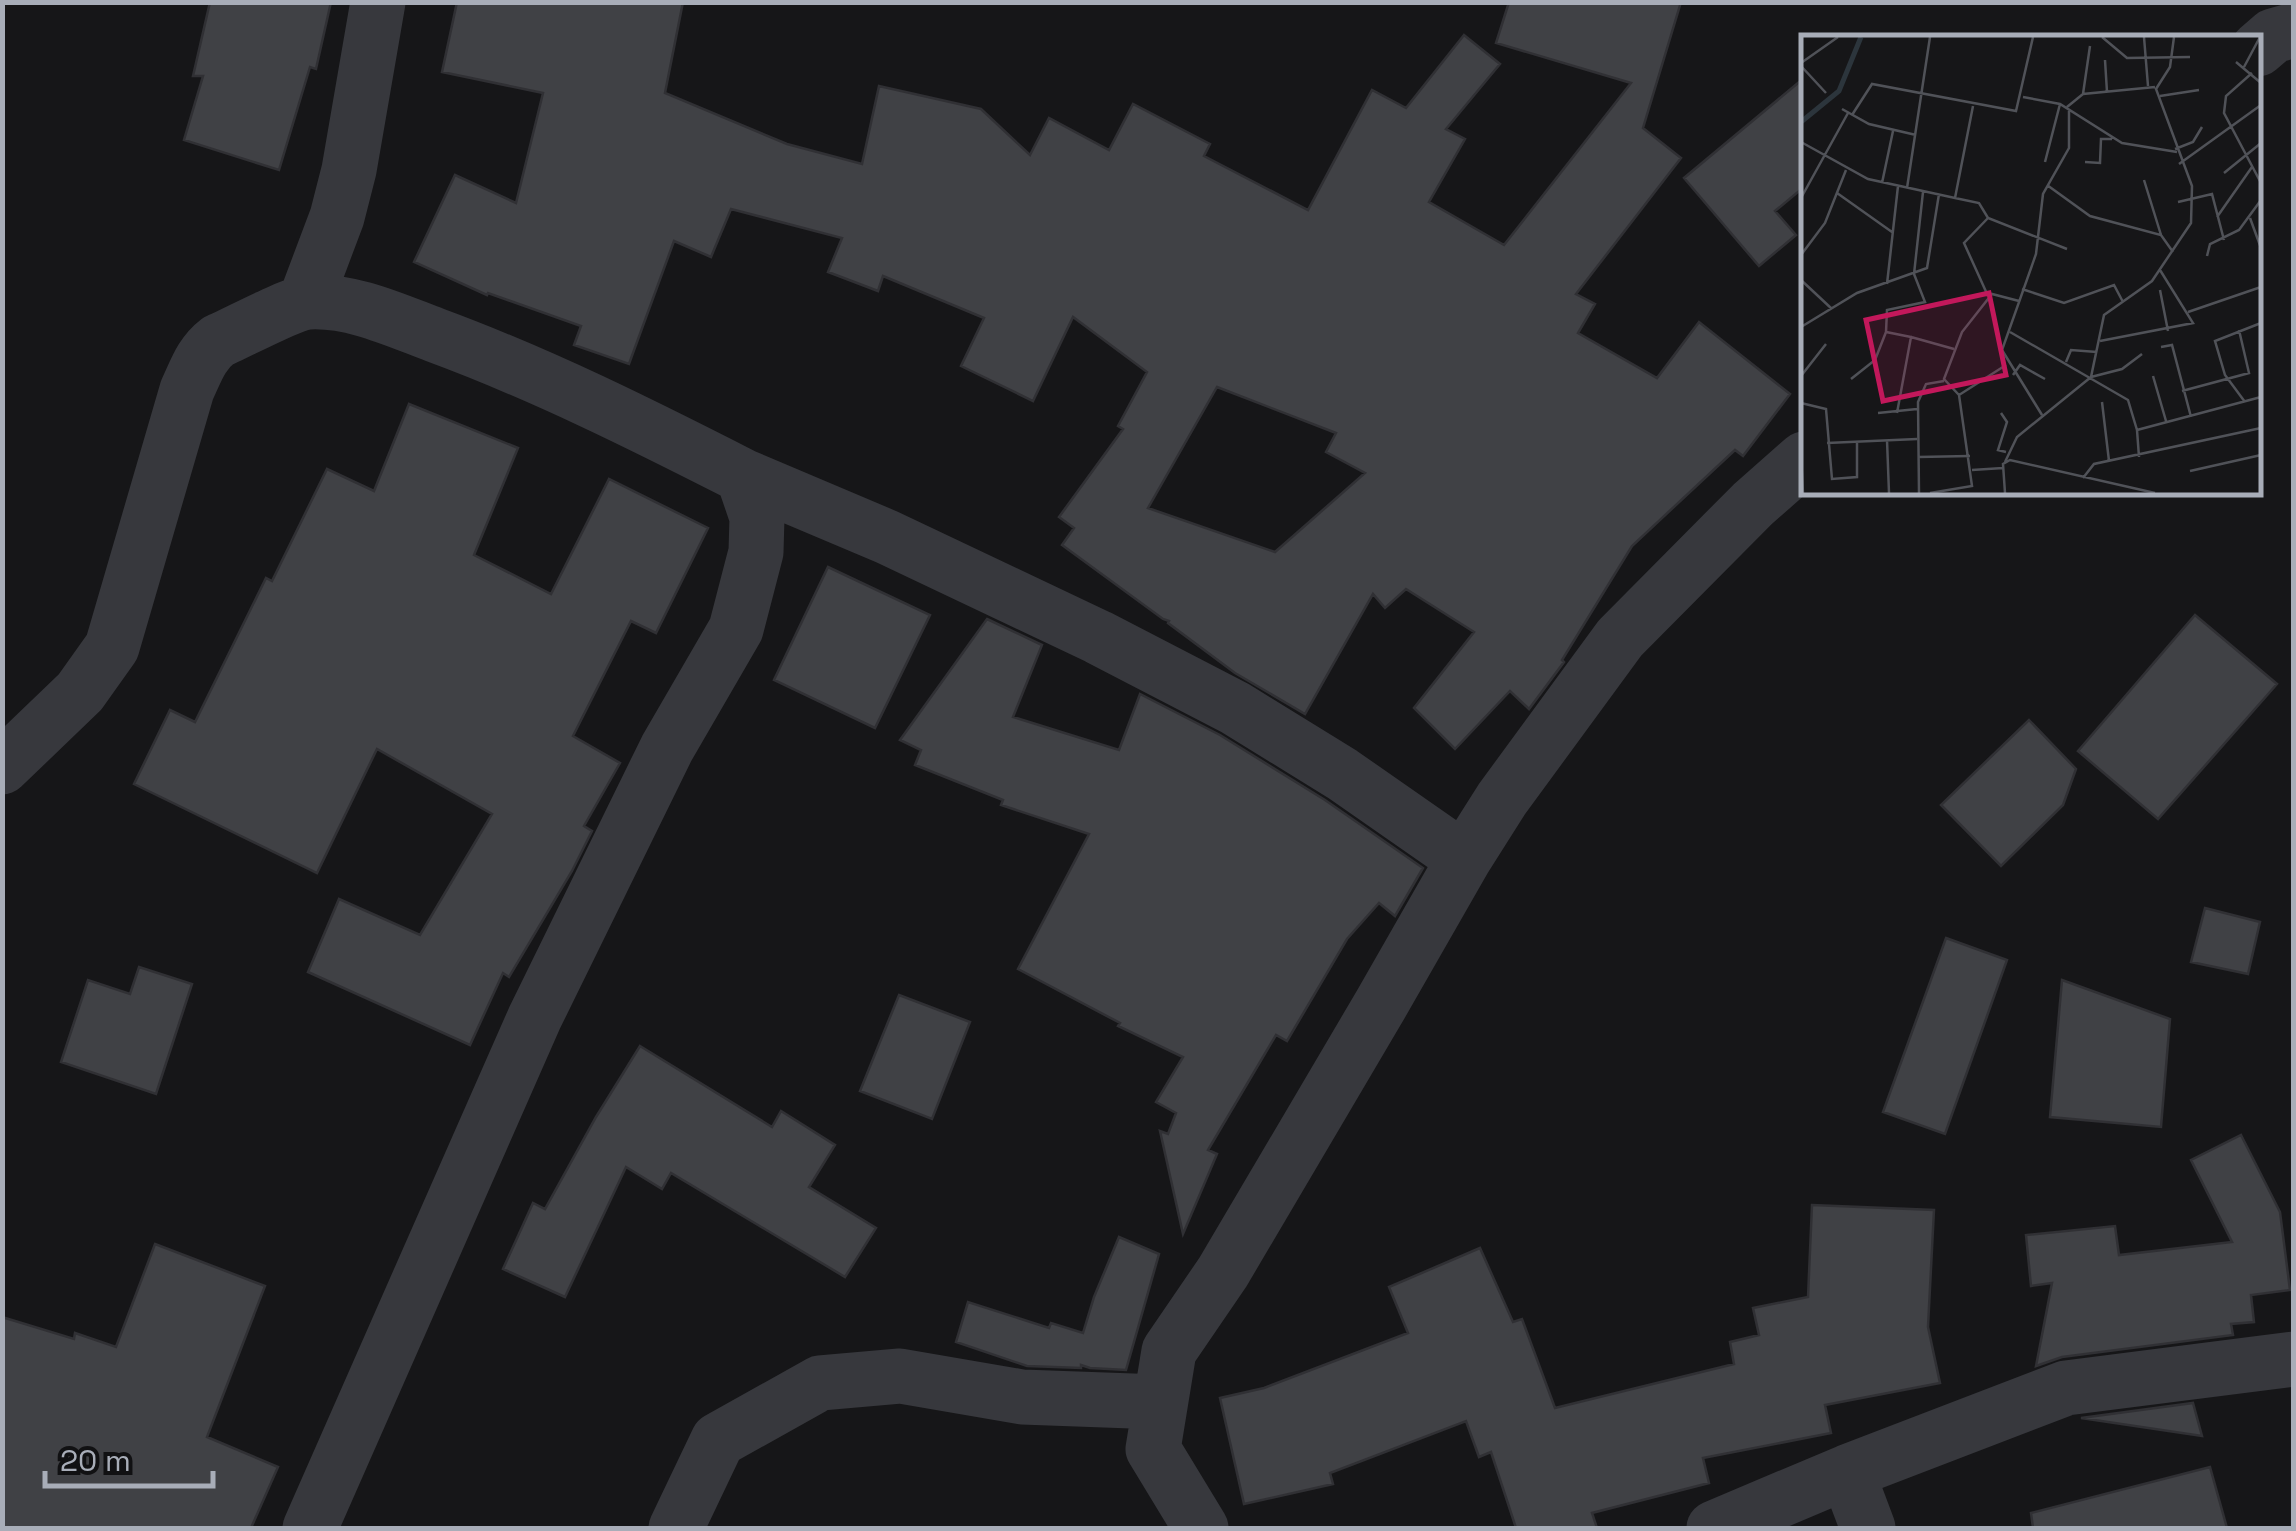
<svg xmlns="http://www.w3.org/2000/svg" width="2296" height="1531" font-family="'Space Grotesk',sans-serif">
  <rect width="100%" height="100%" fill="#161618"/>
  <path fill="#404145" stroke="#303034" stroke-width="2.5" fill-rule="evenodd" d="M210,2h121l-15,67 -6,-2 -31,103 -95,-30 19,-64h-10z
    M457,2h226l-18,91 122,51 75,20 17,-78 102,23 49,46 19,-37 60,32 24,-46 77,40 -6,12 104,54 64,-120 34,18 58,-73 36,29 -54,65 19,10 -36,63 75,43 127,-162 -135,-40 13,-41h172l-38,126 38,30 -105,136 19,10 -17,29 79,45 42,-56 91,72 -47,62 -8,-6 -103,96 -70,114 2,2 -35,47 -19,-18 -55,58 -41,-41 60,-76 -68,-43 -21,19 -12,-14 -68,120 -70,-41 -67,-50 1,-2 -6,-2 -101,-74 12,-17 -15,-11 64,-88 -5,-3 29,-54 -74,-55 -40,84 -72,-35 23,-48 -101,-42 -5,15 -50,-19 14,-34 -111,-29 -20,48 -37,-16 -45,123 -55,-19 7,-19 -93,-33 -1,2 -73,-33 41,-87 61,28 27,-110 -101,-21zM1217,387l119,46 -10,19 39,21 -90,79 -127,-44z
    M1804,78v109l-29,24 21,24 -37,31 -75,-88z
    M409,404l109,44 -44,107 77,39 58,-115 99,49 -52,105 -25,-12 -58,115 47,27 -36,63 8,5 -20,40 -63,106 -6,-4 -33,72 -162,-73 31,-73 81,36 72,-121 -115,-65 -60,124 -183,-89 36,-74 25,12 71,-144 6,3 55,-112 47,22z
    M828,567l102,48 -55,113 -101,-48z
    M2195,615l82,69 -119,135 -80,-68z
    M987,619l55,26 -29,72 106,33 21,-56 80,41 105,65 98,68 -28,48 -16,-13 -32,36 -60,102 -11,-6 -68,115 9,4 -34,80 -23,-103 8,3 8,-21 -20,-11 27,-45 -65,-31 2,-3 -102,-54 71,-135 -88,-29 2,-5 -88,-35 6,-15 -21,-10z
    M2029,720l47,49 -13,36 -62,61 -60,-61z
    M2205,908l55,14 -12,52 -57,-12z
    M1946,938l61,22 -62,174 -62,-22z
    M139,967l53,17 -36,110 -95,-32 27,-82 42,14z
    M2062,980l108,39 -9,108 -111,-10z
    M899,995l71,27 -38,97 -72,-28z
    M640,1046l132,81 9,-16 54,34 -26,42 67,41 -31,49 -174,-104 -9,16 -36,-22 -61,130 -62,-28 30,-66 12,6 51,-92z
    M2241,1135l39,77 10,78 -39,5 3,27 -23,2 2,11 -171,22 -26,9 16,-83 -21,3 -5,-51 89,-9 4,29 113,-13 -41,-82z
    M1812,1205l122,5 -6,117 12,56 -115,22 6,28 -128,25 6,25 -117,30 5,15h-81l-25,-76 -12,5 -13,-36 -136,52 3,11 -89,20 -24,-106 44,-10 144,-55 -19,-46 91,-39 33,74 9,-3 33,89 179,-44 -4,-22 29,-7 -6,-27 55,-11z
    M1119,1237l40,17 -33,116 -36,-2 -9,-3v3l-54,-2 -71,-24 12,-40 81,26 2,-5 32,10 11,-36z
    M155,1244l110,42 -58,151 71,30 -27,61h-249v-211l72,22 1,-6 41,14z
    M2193,1403l9,33 -121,-18z
    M2210,1467l17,61h-194l-2,-15z"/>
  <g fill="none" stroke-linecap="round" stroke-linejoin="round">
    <path stroke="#37383d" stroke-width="55" d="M2258,49l15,-13 21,-6
      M305,302l32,-85 12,-47 29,-168
      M743,476l144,61 211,100 137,71 107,66 122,85
      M2,767l78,-75 32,-45 75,-257c9,-19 14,-36 31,-49 19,-8 74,-38 91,-39 44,-2 86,18 126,33 106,39 208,90 308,141l14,41 -1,35 -20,77 -69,119 -132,269 -225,511
      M1847,1472l21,56
      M676,1528l42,-88 102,-57 80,-7 122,21 138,5
      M1201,1528l-48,-79 16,-98 54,-79 158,-268 83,-145 38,-60 118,-161 133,-134 51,-45
      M1714,1528l133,-56 219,-84 228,-29"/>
  </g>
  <g transform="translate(1801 35)">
    <rect width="460" height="460" fill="#161618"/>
    <path fill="none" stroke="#2c353c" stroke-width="5" d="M0,87l38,-31 22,-54"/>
    <path fill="none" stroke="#505258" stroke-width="2.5" d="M301,2l25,21 63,-1M343,2l4,49M304,25l2,32M435,27l25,21M0,28l37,-26M0,31l25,27M443,32l16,-30M451,38l-26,23 -2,17 37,70M282,59l7,-48M359,61l39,-6M222,62l37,7 62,39 55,9M266,72l16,-13 72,-7M41,74l27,15 47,11M51,80l20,-31 144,27 17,-74M0,107l67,37 87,19 18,-92M374,114l18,-7 9,-15M244,127l15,-58M284,127l15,1 1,-24h11M378,129l82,-59M423,138l37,-30M343,145l17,55M81,148l11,-52M246,150l43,31 71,19 12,17M106,153l23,-151M36,158l55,39M0,163l47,-85M154,163l24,5 9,15 79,31M377,167l34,-8 12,46M416,182l35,-50M187,183l-24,25 24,53M449,183l11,30M0,220l24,-32 21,-53M406,221l3,-12 29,-14 22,-30M0,245l31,29M86,249l11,-98M221,254l42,14 50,-18 9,17M359,255l8,41M387,277l73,-25M0,292l56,-34 70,-25 12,-74M85,297l1,-22 38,-8 -11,-28 9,-82M209,297l118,68 9,30M110,302l43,12M299,306l93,-18 -33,-53M360,312l11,-2 19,72M265,327l5,-12 26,2M212,340l7,-10 25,14M0,341l25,-32M352,341l13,45M290,342l31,-8 20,-15M50,344l24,-19 11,-28 25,5 -14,76M381,356l67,-18 -10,-43M158,360l-15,-16 18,-47 30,-38 27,7M301,367l7,59M444,367l-20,-27 -10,-34 46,-18M0,368l25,6 6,70 25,-2v-36M77,378l39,-4M200,378l6,9 -9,28 8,2M241,380l-40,-65 34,-96 7,-60 26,-46v-39M86,405l2,53M26,408l90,-4M0,421l2,37M117,422l52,-1M338,422l-2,-27 124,-33M204,427l12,-25 74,-60 13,-62 48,-34 39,-58 1,-37 -36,-97 14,-22 4,-30M171,435l31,-2M389,436l71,-16M282,443l11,-14 167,-36M118,458l-1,-91 8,-18 18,-3M129,458l42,-7 -13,-91 47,-30M204,458l-2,-29 7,-4 145,33"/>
    <path fill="#c2185b" fill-opacity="0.15" stroke="#c2185b" stroke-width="5" d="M188,258l17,82 -123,26 -17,-81z"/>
    <rect width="460" height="460" fill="none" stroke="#a8adb8" stroke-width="5"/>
  </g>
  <rect width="2296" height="1531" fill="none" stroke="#a8adb8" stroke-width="10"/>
  <path d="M45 1471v15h168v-15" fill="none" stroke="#a8adb8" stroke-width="5"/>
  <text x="60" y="1471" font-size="30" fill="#a8adb8" stroke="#111113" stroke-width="8" paint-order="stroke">20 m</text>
</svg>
